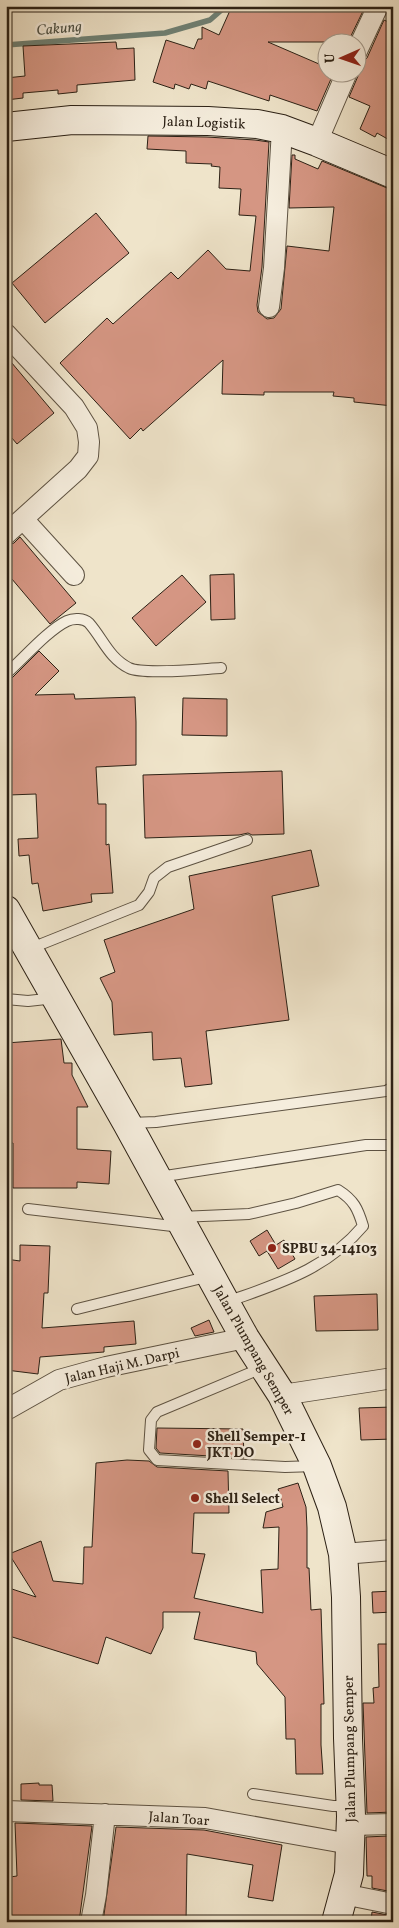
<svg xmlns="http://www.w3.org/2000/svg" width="399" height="1928" font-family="Vollkorn,serif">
  <rect width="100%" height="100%" fill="#efe4ca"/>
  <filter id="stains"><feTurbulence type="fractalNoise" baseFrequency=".004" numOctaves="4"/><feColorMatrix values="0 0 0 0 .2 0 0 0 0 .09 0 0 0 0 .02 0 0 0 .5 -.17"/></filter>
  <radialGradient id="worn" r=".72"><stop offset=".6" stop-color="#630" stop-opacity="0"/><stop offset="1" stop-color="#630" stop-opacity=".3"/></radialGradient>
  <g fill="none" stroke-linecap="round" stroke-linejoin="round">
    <path stroke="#6e8074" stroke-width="5.5" d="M6,45l159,-12 45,-13 16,-14"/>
  </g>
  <path fill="#d59683" stroke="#2c2115" d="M232,6h130l-2,4 3,1 -15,31h-80l58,25v5h8l-17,39 -47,-16 -1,6 -61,-20 -2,8 -15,-5 -2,5 -14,-5 -1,5 -21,-7 13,-42 28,9 4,-10h4v-12l17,8z
    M384,20l9,4v118l-16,-9 -2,4 -15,-8 10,-23 -21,-9 9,-21 1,-6 -3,-5 6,-2 5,-5z
    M116,42l1,7 17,-1 1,32 -58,5v7l-19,2v-4l-35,3v5l-17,2v-22l19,-2 -2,-30z
    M148,136l59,1 48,3 14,2 -7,125 -5,38 1,7 9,7 7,-1 7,-9 6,-63 42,5 5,-44 -45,1 3,-53h3v4l23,10 4,-8 65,27 6,1v125h-4v34h4v58l-39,-4v-4l-21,-2 1,-4h-70v3l-42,-1 1,-34 -80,71 -2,-3 -11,11 -70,-76 47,-45 6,6 58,-52 7,7 30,-29 18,19 24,2 6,-55 -17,-1 2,-26 -22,-1 1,-21 -9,-1 1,-2 -26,-1v-12l-39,-2z
    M96,213l33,40 -84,70 -33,-40z
    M6,356l48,57 -37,31 -11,-13z
    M20,537l56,66 -26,21 -44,-52v-26l8,-3z
    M234,574l1,45 -24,1 -1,-45z
    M182,575l24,27 -50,44 -24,-28z
    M39,651l20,20 -24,24 39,-1 1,5 60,-2 1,25v43l-40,2 2,37h8v41l3,-1 4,49 -22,1 1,8 -49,9 -5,-28 -6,1 -3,-29 -10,1 -1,-17 20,-1 -2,-44 -27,1v-2h-3v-112l5,-2z
    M183,698l44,1v37l-45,-1z
    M282,771l2,63 -32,1 -4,-2 -9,2 -94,3 -2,-63z
    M311,850l8,36 -47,10 17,124 -83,11 6,53 -27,3 -4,-29 -28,2 -1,-28 -38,3 -2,-33 -12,-24 15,-6 -11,-32 90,-31 -5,-33z
    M61,1039l3,24h8v12l16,32h-11v42l34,2 -2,33 -32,-2v6h-64v-45h-7v-100z
    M267,1230l9,15 8,-5 11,19 -17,10 -11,-18 -8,5 -9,-15z
    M20,1245l30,1 -2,47h-4l-2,35 92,-7 2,23 -32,3v5l-64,5 -2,17 -32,-4v-111l14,2z
    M377,1294l1,36 -62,1 -2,-35z
    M209,1320l5,12 -19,4 -4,-8z
    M393,1407v32l-32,1 -2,-32z
    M157,1428l86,1 1,29 -84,-5 -4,-5z
    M127,1460l22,1 8,6 71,4 1,42h-35l-2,40 13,1 -11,44 69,15 -2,-43 17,-1 1,-42 -16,1 3,-16 17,-5 -5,-18 20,-6 8,24 1,21v40h2l2,42 10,-1 3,95h-3v41l2,29h-27l-1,-35h-9l-1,-42 -28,-33 -1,-12 -62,-13 6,-27h-37v16l-12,26 -45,-17 -8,27 -92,-29v-37l3,-10 27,9 -27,-43 32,-13 12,40 30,3 1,-37h8l4,-84z
    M393,1591v21l-20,1 -1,-21z
    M378,1644h15v45h-5l2,57h3v66l-26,1 -4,-110h11l-1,-15 6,-1z
    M39,1783v2h13l1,16 -32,-1v-16z
    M15,1823l77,3 -13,96 -67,-1 -2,-44 7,-1z
    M116,1827l88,3 78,15 -9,56 -25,-4 5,-32 -66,-11 -1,68h-83z
    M388,1836l2,23h3v33l-21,-4v-12h-5l-1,-39z
    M372,1912l21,4v6h-22z"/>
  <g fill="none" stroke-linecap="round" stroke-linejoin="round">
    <defs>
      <path id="service" d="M6,674c17,-15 42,-44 61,-53 6,-3 17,-3 22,2 14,16 20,35 40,45 15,7 73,1 92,0
        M29,949l110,-44 10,-13 5,-14 14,-11 79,-27
        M6,999l22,2 27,-3
        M130,1123l26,-1 230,-31 7,-4
        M159,1177l207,-32h27
        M28,1209l153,18
        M180,1217l69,-3 47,-11 42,-13c16,10 20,19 25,36 -37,44 -84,57 -136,76
        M77,1309l133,-33
        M262,1368l-105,44 -6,8 -2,30 8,10 128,7 31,-1
        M253,1794l80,12h17"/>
      <path id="minor" d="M356,53l22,-47
        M317,142l30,-70
        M269,307l5,-39 8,-139
        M6,334l68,73 13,21 2,14 -1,14 -10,13 -72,65
        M23,519l51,56
        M282,1395l111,-17
        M6,1410l53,-30 47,-13 139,-29
        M343,1554l50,-4
        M6,1811l199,7 145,26
        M351,1825l42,-1
        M343,1894l50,10
        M91,1922l5,-27 9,-81"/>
      <path id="secondary" d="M6,127l66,-7 136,1 49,3 25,5 35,13 76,32
        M6,910l121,213 98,179 20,36 37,57 35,71 15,41 11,47 3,43 2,141 3,78 -2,58 -13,48"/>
    </defs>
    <use href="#service" stroke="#5d5242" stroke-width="12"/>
    <use href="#minor" stroke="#5d5242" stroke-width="22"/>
    <use href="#secondary" stroke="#2c2115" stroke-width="30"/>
    <use href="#service" stroke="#f5eddd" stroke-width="10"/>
    <use href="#minor" stroke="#f5eddd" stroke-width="20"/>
    <use href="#secondary" stroke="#f5eddd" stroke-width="28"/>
  </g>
  <g fill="#8f2418" stroke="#f5eddd" stroke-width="2">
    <circle cx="272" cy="1248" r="5"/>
    <circle cx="197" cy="1444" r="5"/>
    <circle cx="195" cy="1498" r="5"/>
  </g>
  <g text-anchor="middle" stroke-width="5" stroke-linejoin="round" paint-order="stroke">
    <g font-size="14" fill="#2c2115" stroke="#f5eddd">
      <text transform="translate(204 122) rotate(2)" y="5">Jalan Logistik</text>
      <text transform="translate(254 1350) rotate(60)" y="5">Jalan Plumpang Semper</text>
      <text transform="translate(122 1365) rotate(-13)" y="5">Jalan Haji M. Darpi</text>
      <text transform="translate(349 1749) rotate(-91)" y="5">Jalan Plumpang Semper</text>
      <text transform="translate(179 1818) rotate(4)" y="5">Jalan Toar</text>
    </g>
    <g font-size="14" font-weight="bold" fill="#2c2115" stroke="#f5eddd" text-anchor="start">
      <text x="282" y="1253">SPBU 34-14103</text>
      <text x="207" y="1441">Shell Semper-1<tspan x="207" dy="16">JKT DO</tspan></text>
      <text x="205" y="1503">Shell Select</text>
    </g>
    <g font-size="15" font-style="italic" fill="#4d5044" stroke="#f5eddd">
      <text transform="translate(59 28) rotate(-5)" y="5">Cakung</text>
    </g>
  </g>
  <rect width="399" height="1928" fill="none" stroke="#efe4ca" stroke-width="25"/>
  <rect x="8" y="8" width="384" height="1913" fill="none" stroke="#2c2115" stroke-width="2.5"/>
  <rect x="12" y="12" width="374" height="1903" fill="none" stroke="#2c2115"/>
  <g transform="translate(342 58) rotate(268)"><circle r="24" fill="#f5eddd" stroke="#a59b8d"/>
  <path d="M0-4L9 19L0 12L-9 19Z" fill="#8f2418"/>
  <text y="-8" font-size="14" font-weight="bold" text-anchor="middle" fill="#2c2115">U</text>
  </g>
  <rect width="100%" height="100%" filter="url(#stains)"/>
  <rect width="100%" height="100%" fill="url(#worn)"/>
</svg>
